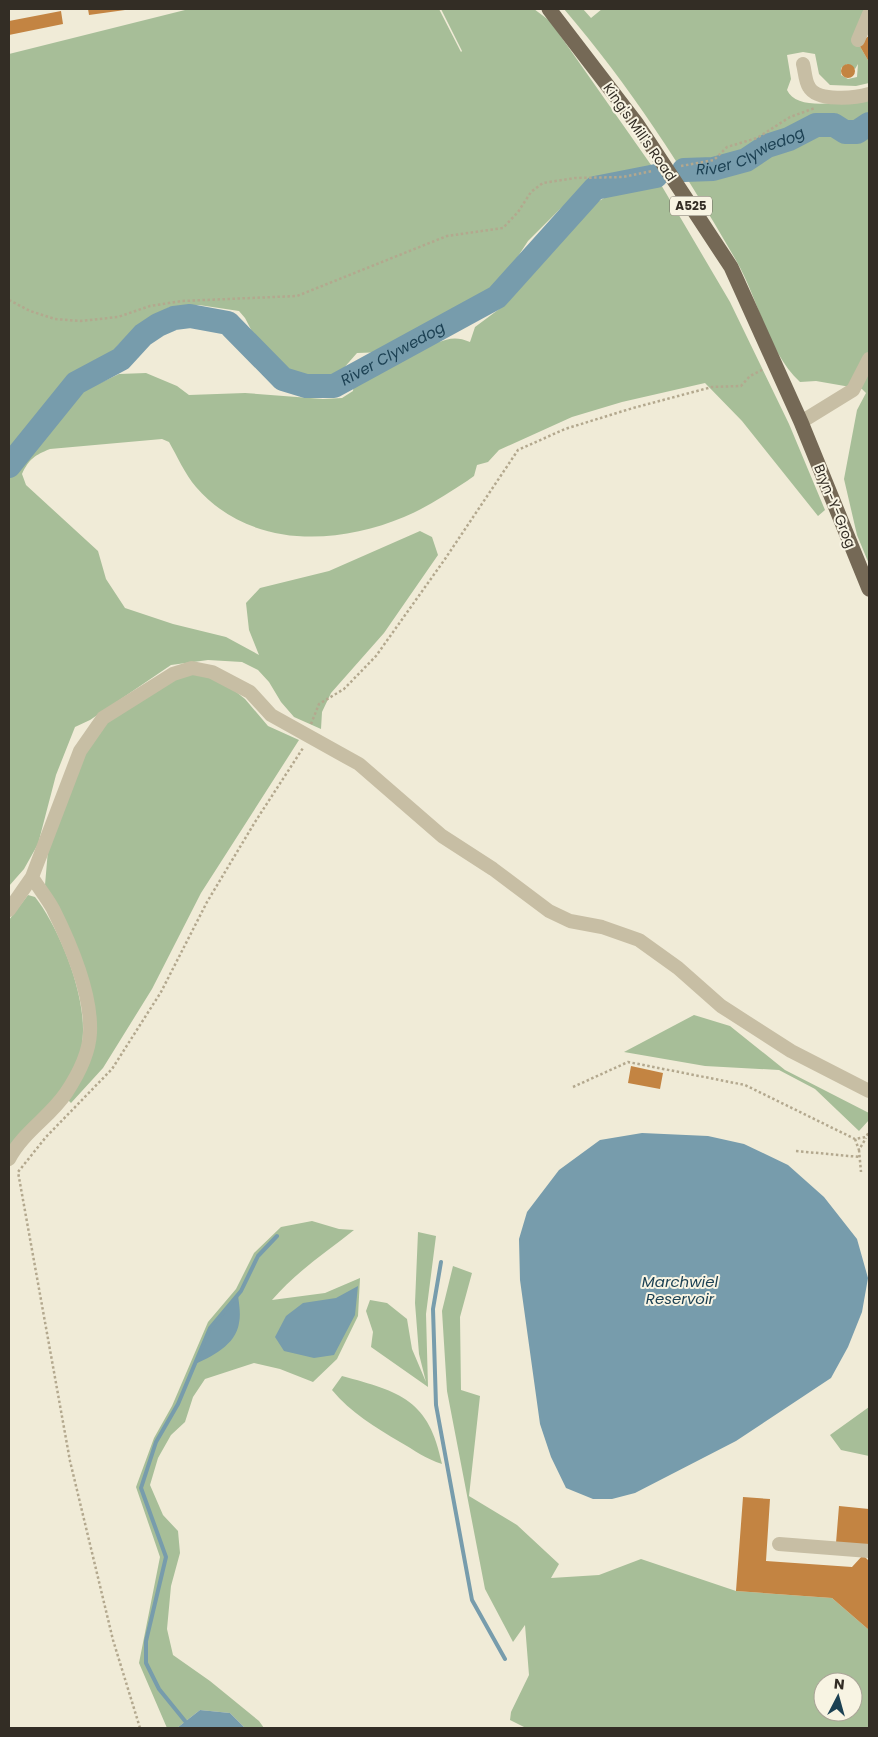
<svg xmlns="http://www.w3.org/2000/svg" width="878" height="1737" font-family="Poppins,sans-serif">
  <rect width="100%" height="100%" fill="#f0ebd7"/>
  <path fill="#a7be98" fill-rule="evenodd" d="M189,9h250l22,43 1,-1 -21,-42h93l16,12 106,151 -51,9 -19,8 -26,20 -32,32 -34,52 -17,12 -92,47 -28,1 -22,25 -13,5 -21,-3 -25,-22 -7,-3 -12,-14 -12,-23 -6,-7 -40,-6 -29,2 -26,14 -26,24 -15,19 -29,15 -65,80v-405z
    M564,9h19l8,9 11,-9h264l-8,34 11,19v21l-13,3 -26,-1 -11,-11 -4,-20 -12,-2 -16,3 4,24 -4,11c10,23 62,11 82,7v467l-12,-29 -13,-56 13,-69 9,-17 -4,-4 -46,-8 -16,1c-31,-28 -42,-83 -63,-120 -51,-89 -106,-175 -173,-253zM847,64l8,5 3,-5 -1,13 -9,2 -7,-4v-7z
    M660,183l70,119 59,122 36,86 -7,6 -76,-95 -37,-38 -83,19 -50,15 -73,33 -11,12 -11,3 -3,11 -7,5c-20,13 -41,27 -63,36 -69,29 -155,31 -208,-30 -11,-13 -19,-31 -27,-45l-7,-3 -112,10c-15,6 -21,10 -28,25l4,11 72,66 8,28 19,29 48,16 53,13 33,18 -10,-25 -3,-27 14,-15 69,-17 91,-40 12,6 6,18 -54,78 -53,60 -9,19 -1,17 -27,-12 -13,-15 -12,-20 -11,-12 -16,-8 -34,-2 -37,5 -81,55 -15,7 -19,48 -18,69 -14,25 -15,17v-410l12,-19 42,-50 14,-13 42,-20 27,-1 31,13 12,9 56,-2 78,6 19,-1 11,-7 2,-18c23,-25 53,-4 63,-27 22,0 30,-14 52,-4l5,-15 31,-23 91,-102 20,-11z
    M194,673l31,10 20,16 23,27 31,14 -98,153 -49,96 -49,79 -32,35 -4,-4 27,-63 -32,-123 -17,-28 3,-35 36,-99 23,-30 66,-42z
    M28,895l7,2c27,34 61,119 43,162 -15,36 -44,62 -69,91v-230z
    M694,1015l36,11 55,44 84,43v7l-10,11 -44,-42 -36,-19 -74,-4 -81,-14z
    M312,1221l27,8 15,1c-29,23 -58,42 -82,70l53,-7 35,-15 -2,38 -21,43 -24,23 -33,-13 -26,-6 -49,16 -12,18 -8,25 -14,13 -13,23 -8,27 13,30 15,16 2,22 -9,33 -4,43 6,26 37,26 49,40 5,7h-19l-15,-15 -30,-3 -23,18h-10l-28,-65 21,-106 -24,-70 18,-49 18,-32 36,-84 28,-33 18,-36 27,-26z
    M418,1232l18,4 -10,78 2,73 -57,-40 2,-15 -7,-21 4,-11 17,3 20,16 5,30 14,33 -7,-28 -4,-51z
    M453,1266l19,7 -12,44 1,73 19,6 -11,100 48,29 42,39 -8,14 48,-3 42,-16 95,32 96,7 37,32v98h-343l-16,-8 1,-8 18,-37 -4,-50 -12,17 -28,-53 -38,-198 -5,-80zM823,1682h30v30h-30z
    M342,1376c59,16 87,24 100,88 -16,-5 -28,-14 -42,-22 -25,-15 -49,-29 -68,-52z
    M869,1407v49l-28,-6 -11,-15z"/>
  <path fill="#779cac" d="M642,1133l66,3 36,8 44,21 36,32 33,42 11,39 -6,34 -14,35 -17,31 -95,63 -101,52 -23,6h-19l-27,-11 -15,-31 -11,-33 -20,-144 -1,-41 8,-27 32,-42 41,-30z
    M358,1286l-3,29 -21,40 -20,3 -30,-7 -9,-14 11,-21 17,-13 33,-5z
    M238,1295c1,9 3,19 1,28 -3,22 -28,34 -46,42l17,-37z
    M200,1710l30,3 15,15h-68z"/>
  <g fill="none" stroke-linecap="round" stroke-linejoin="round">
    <path stroke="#779cac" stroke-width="4" d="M441,1262l-8,47 3,96 36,195 33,59
      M185,1721l-26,-32 -13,-26v-22l20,-84 -25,-69 15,-46 22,-38 32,-76 31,-37 17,-35 19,-20"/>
    <g stroke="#779cac" stroke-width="24">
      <path id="s1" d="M684,170l29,-1 33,-9 21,-14 22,-7 27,-14h18l11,7h12l12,-8"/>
      <path id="s2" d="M9,466l67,-83 45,-24 22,-24 15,-10 16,-7 16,-2 38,7 55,56 23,7h28l163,-89 98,-109 61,-12"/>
    </g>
  </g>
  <path fill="#c38442" d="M88,9h37v1l-36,5z
    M61,11l2,13 -54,11v-14z
    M869,36v26l-11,-19z
    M841 71a7 7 0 1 1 14 0a7 7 0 1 1-14 0Z
    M631,1066l32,7 -3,16 -32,-6z
    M743,1497l27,2 -4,62 86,6 11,-12 6,6v69l-37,-32 -96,-7z
    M839,1506l30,3v37l-33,-3z"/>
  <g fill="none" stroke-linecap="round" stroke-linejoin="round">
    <path stroke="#b3a88e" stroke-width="2.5" stroke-dasharray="2.5 2.5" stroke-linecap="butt" d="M681,166l33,-6 13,-13 30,-9 33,-21 25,-9
      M9,300l21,11 25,8 25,2 38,-4 32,-11 32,-5 115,-5 150,-60 56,-8 15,-16 13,-20 12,-9 32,-5 48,-1 29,-6
      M311,724l8,-20 25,-15 32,-33 69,-97 73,-109 47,-21 68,-21 79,-21 29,-1 9,-10 12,-6
      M573,1087l55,-25 117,23 110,54 11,-2 3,-5
      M855,1139l4,11 7,-12
      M859,1150l2,22
      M796,1151l64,6
      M140,1728l-27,-88 -43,-179 -52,-289 28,-35 66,-68 49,-77 46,-90 48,-80 48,-74"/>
    <path stroke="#c7bea4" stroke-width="14" d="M858,40l11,-26
      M803,64c2,7 2,17 6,23 8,15 47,11 60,7
      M801,422l52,-32 16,-31
      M9,910l23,-33 48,-126 23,-33 70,-44 19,-6 20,4 38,20 21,23 88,49 83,72 51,33 56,42 21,10 32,6 37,13 39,28 43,38 70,45 78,40
      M9,1159c14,-27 41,-42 57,-66 12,-18 23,-39 24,-60 2,-39 -20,-90 -37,-124 -6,-11 -15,-22 -21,-32
      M779,1544l90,7"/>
    <path stroke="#756956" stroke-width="15" d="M549,9l88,115 94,143 70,155 68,167"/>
  </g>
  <g text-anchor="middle" stroke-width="4" stroke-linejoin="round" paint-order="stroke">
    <rect fill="#f8f4e3" stroke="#6e695e" stroke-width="1" x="670" y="196.5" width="42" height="19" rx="4"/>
    <g font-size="12" font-weight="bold" fill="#332d25">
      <text x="691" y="210">A525</text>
    </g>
    <g font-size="14" fill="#332d25" stroke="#f8f4e3">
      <text transform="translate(640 132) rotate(55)" y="5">King's Mill's Road</text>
      <text transform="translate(835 506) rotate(68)" y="5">Bryn-Y-Grog</text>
    </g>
    <g font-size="15" font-style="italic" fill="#1c4153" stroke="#f8f4e3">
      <text dy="5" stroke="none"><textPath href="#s1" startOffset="70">River Clywedog</textPath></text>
      <text dy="5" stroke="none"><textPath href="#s2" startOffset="478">River Clywedog</textPath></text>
      <text x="680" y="1287">Marchwiel<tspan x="680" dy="17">Reservoir</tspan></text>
    </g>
  </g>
  <rect width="878" height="1737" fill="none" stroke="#332d25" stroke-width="20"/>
  <g transform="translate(838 1697) rotate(6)"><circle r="24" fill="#f8f4e3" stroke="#a9a497"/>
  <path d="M0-4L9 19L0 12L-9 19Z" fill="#1c4153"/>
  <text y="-8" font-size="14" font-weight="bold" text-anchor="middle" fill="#332d25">N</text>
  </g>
</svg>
